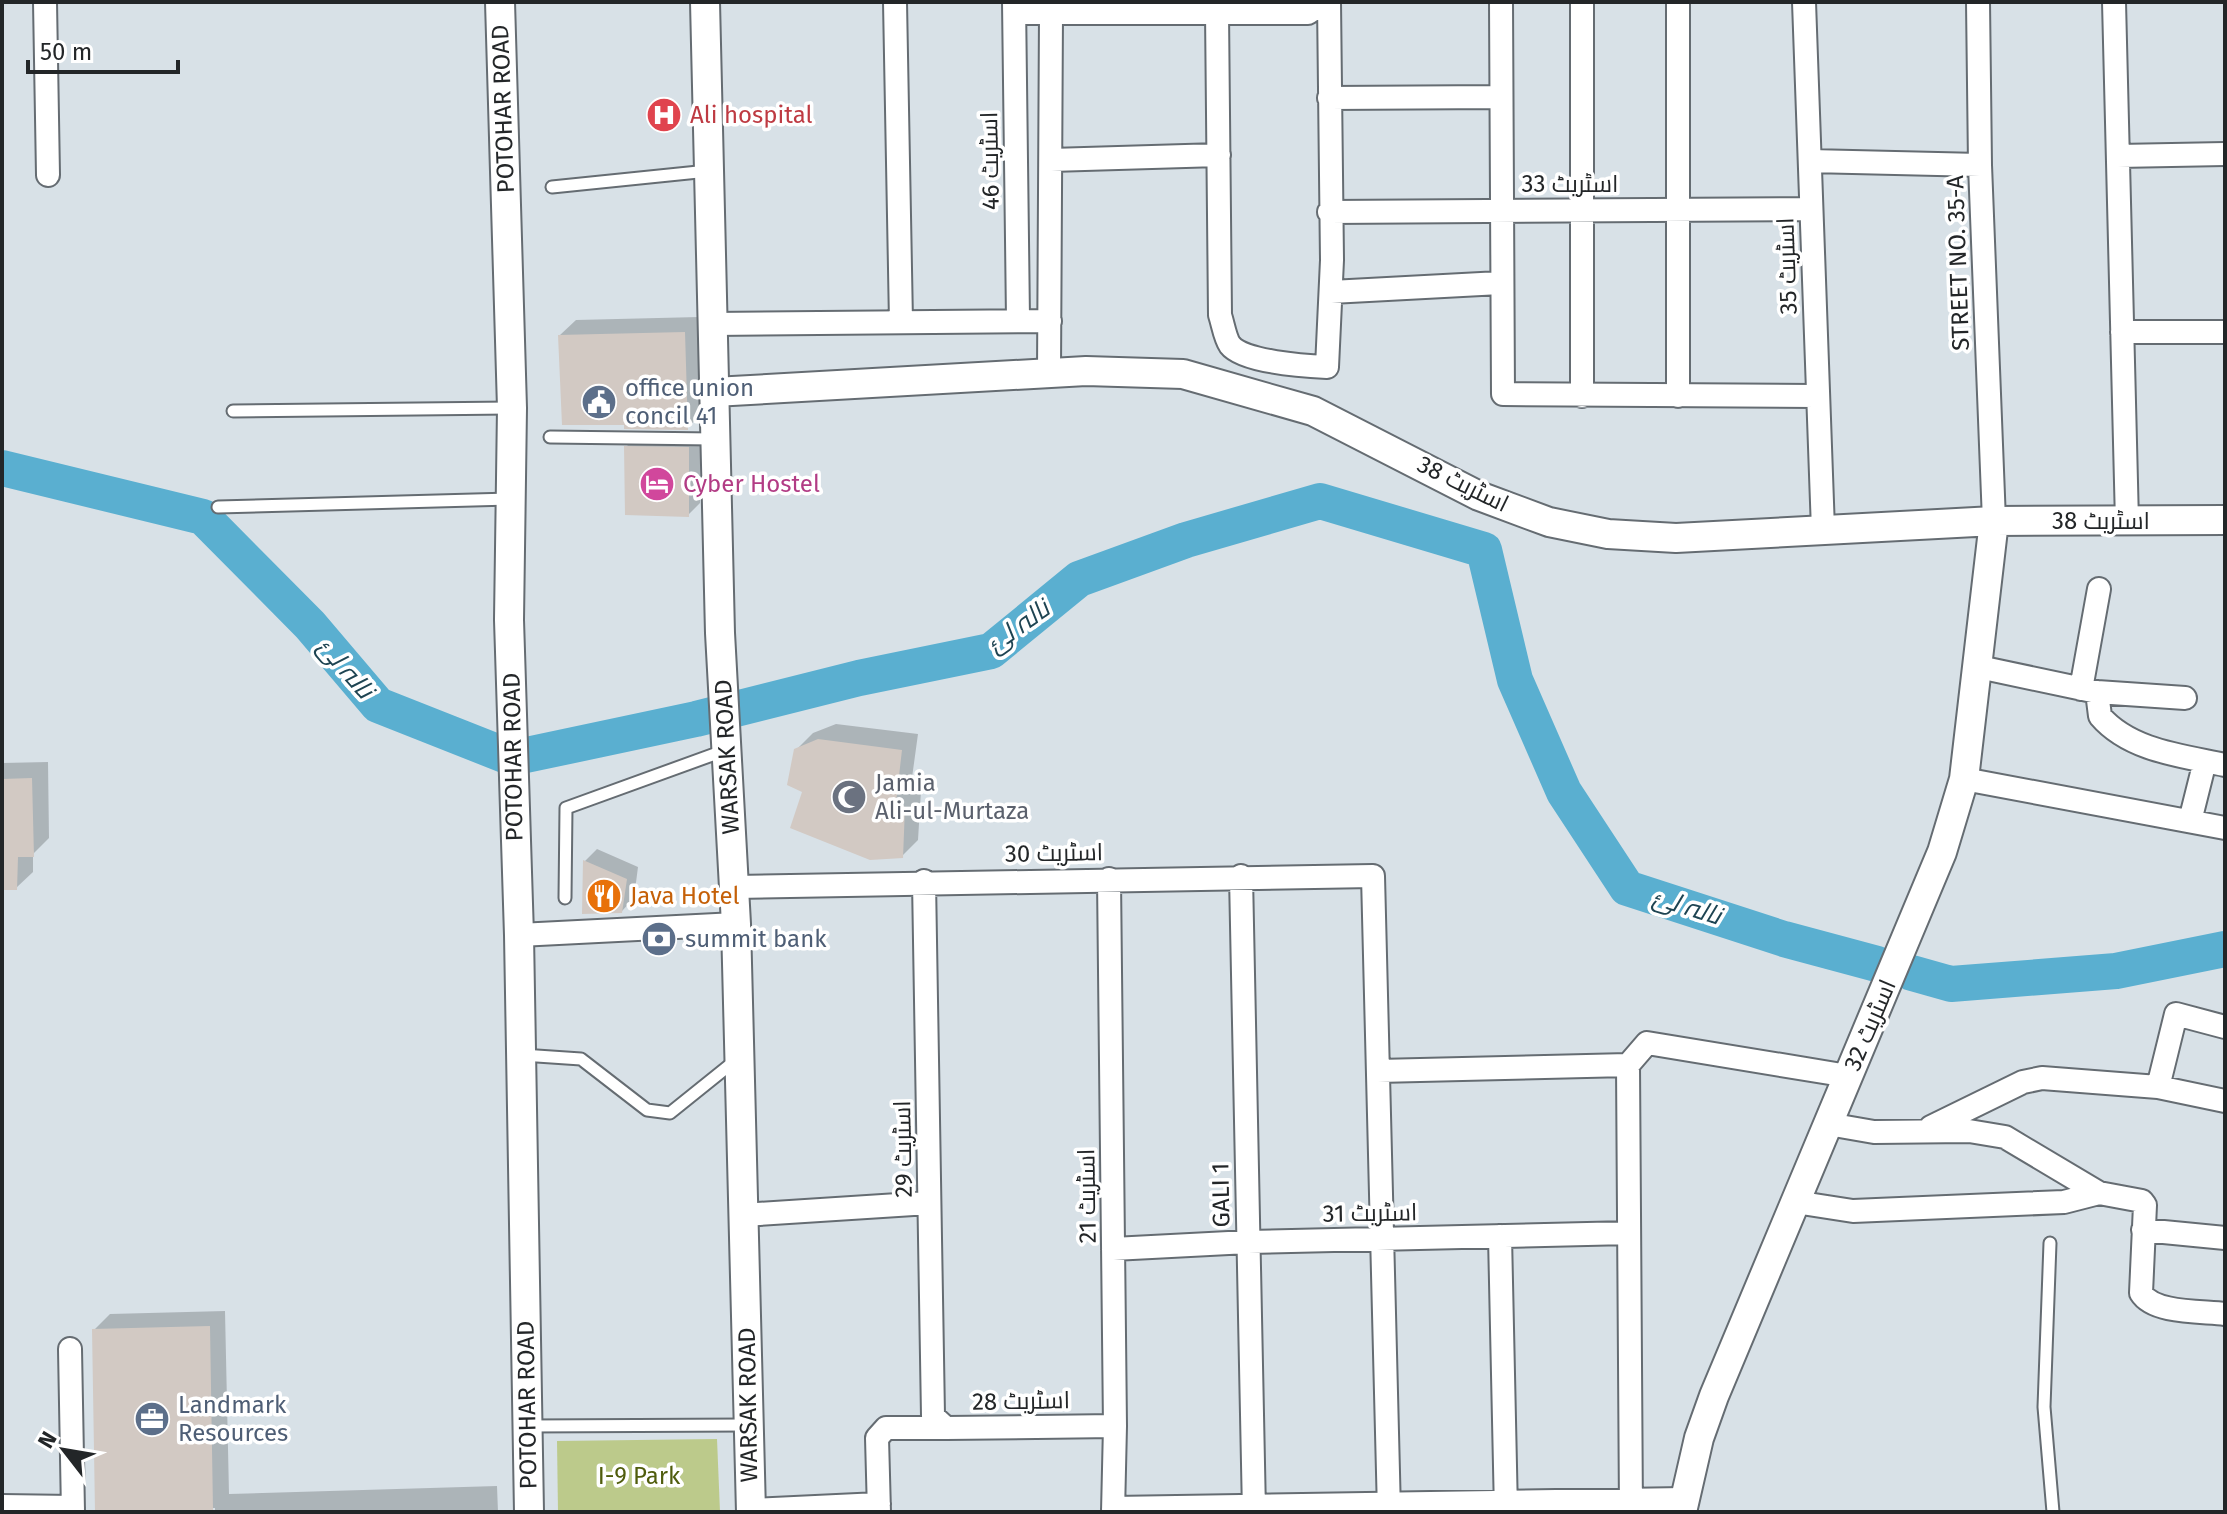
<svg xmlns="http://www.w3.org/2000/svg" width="2227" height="1514" font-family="'Fira Sans',Cairo,sans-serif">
  <rect width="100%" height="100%" fill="#d8e1e7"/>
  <path fill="#bcca8b" d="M717,1439l3,73h-162l-1,-71z"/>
  <path fill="#0003" d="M699,317l4,96 -16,15 -61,-5 -66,-88 16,-15z
    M638,435l62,1v67l-12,12 -62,-68z
    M836,724l82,10 -7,51 10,6 -3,49 -16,16 -97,-65 -9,-41 17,-17z
    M48,762l1,76 -16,16v18l-17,16h-14v-125z
    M597,849l41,18 -4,31 -12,13 -38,1 1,-51z
    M225,1311l4,183 268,-8 1,26h-283v-4l-118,3 -3,-181 16,-16z"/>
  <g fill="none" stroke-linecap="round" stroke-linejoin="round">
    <path stroke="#5aafd0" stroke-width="36" d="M2,468l201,49 107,108 68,80 134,53 184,-39 163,-41 132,-27 88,-72 107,-39 134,-39 164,49 31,130 49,112 63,96 157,51 93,25
      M1912,973l39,11 165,-13 109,-22"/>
  </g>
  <path fill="#d2c9c3" d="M685,332l3,98 -64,-1v-4h-62l-4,-90z
    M624,446l65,1v70l-64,-2z
    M818,739l84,11 -6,52 9,5 -2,51 -33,2 -80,-32 12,-36 -15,-7 7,-36z
    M32,778l2,79h-16l-1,33h-15v-111z
    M583,860l44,19 -5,34 -40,1z
    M210,1326l3,184 -118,2 -3,-183z"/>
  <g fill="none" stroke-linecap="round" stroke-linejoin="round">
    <defs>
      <path id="service" d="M552,187l156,-16
        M233,411l279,-3
        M550,437l164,2
        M218,507l292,-8
        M565,898l1,-90 160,-58
        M522,1055l59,4 66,51 23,3 66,-53
        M2050,1243l-6,164 9,105
        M528,1426l219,-1"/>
      <path id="minor" d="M45,2l3,173
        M895,2l6,320
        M1014,2l4,317
        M1501,2l2,392 313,2
        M1804,2l19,528
        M1978,2l2,163 14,356
        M2114,2l13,520
        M1217,12l3,303c3,9 5,23 10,30 13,17 76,21 97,22l5,-107 -3,-258
        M1015,13h293l16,-11
        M1329,98l172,-1
        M2118,156l107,-2
        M1051,160l168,-5
        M1810,161l170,4
        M1329,212l482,-3
        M1331,292l169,-9
        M712,324l338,-3
        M2122,332h103
        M1049,372l2,-358
        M1582,396v-394
        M1678,396v-394
        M1979,667l118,25 88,6
        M2081,689l18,-100
        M2097,692l3,24c30,35 83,40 125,49
        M1964,779l261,49
        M2190,821l15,-60
        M1241,876l13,636
        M1109,879l6,547 -2,86
        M924,881l9,535 13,12 169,-2
        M735,887l638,-11 16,636
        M519,935l217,-11
        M1628,1065l19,-22 201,33
        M1378,1071l250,-6 3,447
        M2158,1087l18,-73 49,13
        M1828,1124l46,8 95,-1 36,6 94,56 43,8 3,4 -4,88c13,21 62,18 84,21
        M1931,1127l92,-45 19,-4 116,9 67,14
        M1795,1202l58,9 211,-9 35,-9
        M743,1215l186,-12
        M2143,1230l82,8
        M1500,1236l6,276
        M1113,1249l135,-7 381,-9
        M70,1349l3,163
        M2,1506l71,1
        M1113,1508l571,-9
        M751,1510l128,-6
        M879,1512l-2,-74 9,-10h60"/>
      <path id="tertiary" d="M500,2l12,406 -3,212 10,315 10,577
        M705,2l15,631 16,291 15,588
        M714,392l372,-21 97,3 130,37 166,85 70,26 59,12 68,4 318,-17 231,-1
        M1682,1512l17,-74 15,-42 228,-544 22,-73 30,-258"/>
    </defs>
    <use href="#service" stroke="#656c72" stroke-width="15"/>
    <use href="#minor" stroke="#656c72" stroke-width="26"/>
    <use href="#tertiary" stroke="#656c72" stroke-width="32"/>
    <use href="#service" stroke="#fff" stroke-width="11"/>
    <use href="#minor" stroke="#fff" stroke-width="22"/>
    <use href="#tertiary" stroke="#fff" stroke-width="28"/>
  </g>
  <defs>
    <symbol id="hospital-disc" viewBox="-11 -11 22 22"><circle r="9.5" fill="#e0444e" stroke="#fff"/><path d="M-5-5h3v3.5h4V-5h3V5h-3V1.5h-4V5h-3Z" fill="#fff"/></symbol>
    <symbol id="civic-disc" viewBox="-11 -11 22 22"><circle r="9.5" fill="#5c6f8a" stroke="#fff"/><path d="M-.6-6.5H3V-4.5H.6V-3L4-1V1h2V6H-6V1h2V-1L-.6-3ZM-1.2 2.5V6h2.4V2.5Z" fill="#fff"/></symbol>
    <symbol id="hotel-disc" viewBox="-11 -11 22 22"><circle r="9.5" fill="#d1479c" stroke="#fff"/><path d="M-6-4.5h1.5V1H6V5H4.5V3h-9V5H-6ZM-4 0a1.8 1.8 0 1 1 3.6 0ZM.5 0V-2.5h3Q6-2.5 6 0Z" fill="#fff"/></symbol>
    <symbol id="mosque-disc" viewBox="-11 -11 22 22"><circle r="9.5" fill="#6b7280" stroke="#fff"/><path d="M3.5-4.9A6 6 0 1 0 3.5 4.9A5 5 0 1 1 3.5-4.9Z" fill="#fff"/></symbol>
    <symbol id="restaurant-disc" viewBox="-11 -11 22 22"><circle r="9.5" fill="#e8710a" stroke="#fff"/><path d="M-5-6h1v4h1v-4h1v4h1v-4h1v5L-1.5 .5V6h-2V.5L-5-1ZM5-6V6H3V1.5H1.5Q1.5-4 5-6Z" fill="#fff"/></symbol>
    <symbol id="bank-disc" viewBox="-11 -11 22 22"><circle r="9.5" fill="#5c6f8a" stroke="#fff"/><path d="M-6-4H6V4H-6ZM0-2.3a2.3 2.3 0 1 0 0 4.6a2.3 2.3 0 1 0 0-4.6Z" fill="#fff"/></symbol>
    <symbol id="office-disc" viewBox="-11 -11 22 22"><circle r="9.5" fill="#5c6f8a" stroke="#fff"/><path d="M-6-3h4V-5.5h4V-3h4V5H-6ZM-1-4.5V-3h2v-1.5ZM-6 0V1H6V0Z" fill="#fff"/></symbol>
  </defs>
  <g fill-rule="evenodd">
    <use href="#hospital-disc" x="644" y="95" width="40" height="40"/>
    <use href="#civic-disc" x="579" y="382" width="40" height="40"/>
    <use href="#hotel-disc" x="637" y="464" width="40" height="40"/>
    <use href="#mosque-disc" x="829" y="777" width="40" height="40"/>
    <use href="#restaurant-disc" x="584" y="876" width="40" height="40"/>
    <use href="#bank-disc" x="639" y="919" width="40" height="40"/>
    <use href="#office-disc" x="132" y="1399" width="40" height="40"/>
  </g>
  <g text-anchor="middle" stroke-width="7" stroke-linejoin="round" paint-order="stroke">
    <g font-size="24" fill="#232628" stroke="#fff">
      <text transform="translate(503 109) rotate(-92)" y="8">POTOHAR ROAD</text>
      <text transform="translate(990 161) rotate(-91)" y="8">اسٹریٹ 46</text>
      <text x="1570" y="192">اسٹریٹ 33</text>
      <text transform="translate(1958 263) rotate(-92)" y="8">STREET NO. 35-A</text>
      <text transform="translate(1787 266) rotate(-92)" y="8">اسٹریٹ 35</text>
      <text transform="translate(1463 484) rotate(26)" y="8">اسٹریٹ 38</text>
      <text x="2101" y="529">اسٹریٹ 38</text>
      <text transform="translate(513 757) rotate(-91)" y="8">POTOHAR ROAD</text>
      <text transform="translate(727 757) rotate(-93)" y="8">WARSAK ROAD</text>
      <text transform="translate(1054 853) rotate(-1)" y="8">اسٹریٹ 30</text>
      <text transform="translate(1870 1025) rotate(-67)" y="8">اسٹریٹ 32</text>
      <text transform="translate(903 1149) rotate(-91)" y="8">اسٹریٹ 29</text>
      <text transform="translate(1221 1195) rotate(-91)" y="8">GALI 1</text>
      <text transform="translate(1087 1196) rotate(-91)" y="8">اسٹریٹ 21</text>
      <text transform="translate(1370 1213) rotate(-1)" y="8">اسٹریٹ 31</text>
      <text transform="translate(1021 1401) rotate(-1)" y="8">اسٹریٹ 28</text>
      <text transform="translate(527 1405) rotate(-91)" y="8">POTOHAR ROAD</text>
      <text transform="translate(748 1405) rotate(-91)" y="8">WARSAK ROAD</text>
    </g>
    <g font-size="24" fill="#be3a42" stroke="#fff" text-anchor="start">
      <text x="690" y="123">Ali hospital</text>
    </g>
    <g font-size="24" fill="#4e5e75" stroke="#fff" text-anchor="start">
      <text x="625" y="396">office union<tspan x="625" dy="28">concil 41</tspan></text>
      <text x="685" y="947">summit bank</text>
      <text x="178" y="1413">Landmark<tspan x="178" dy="28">Resources</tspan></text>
    </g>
    <g font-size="24" fill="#b23c85" stroke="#fff" text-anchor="start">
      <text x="683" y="492">Cyber Hostel</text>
    </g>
    <g font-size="24" fill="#5b616d" stroke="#fff" text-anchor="start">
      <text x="875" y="791">Jamia<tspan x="875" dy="28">Ali-ul-Murtaza</tspan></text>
    </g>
    <g font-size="24" fill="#c56008" stroke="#fff" text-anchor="start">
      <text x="630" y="904">Java Hotel</text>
    </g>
    <g font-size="24" fill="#505d0d" stroke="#fff">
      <text x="639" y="1484">I-9 Park</text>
    </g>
    <g font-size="26" font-style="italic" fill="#1e4452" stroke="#fff">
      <text transform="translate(1018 626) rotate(-36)" y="9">نالہ لئ</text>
      <text transform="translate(346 668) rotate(49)" y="9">نالہ لئ</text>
      <text transform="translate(1687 906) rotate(17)" y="9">نالہ لئ</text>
    </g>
  </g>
  <rect width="2227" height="1514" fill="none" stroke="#232628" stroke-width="8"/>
  <g transform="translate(64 1450) rotate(301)" stroke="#ffffff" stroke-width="6" paint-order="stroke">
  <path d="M0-6L14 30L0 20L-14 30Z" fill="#232628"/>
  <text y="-12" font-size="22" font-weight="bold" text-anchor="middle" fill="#232628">N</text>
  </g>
  <path d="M28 60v12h150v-12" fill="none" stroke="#232628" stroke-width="4"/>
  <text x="40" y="60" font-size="24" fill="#232628" stroke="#ffffff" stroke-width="6" paint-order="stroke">50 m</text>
</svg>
